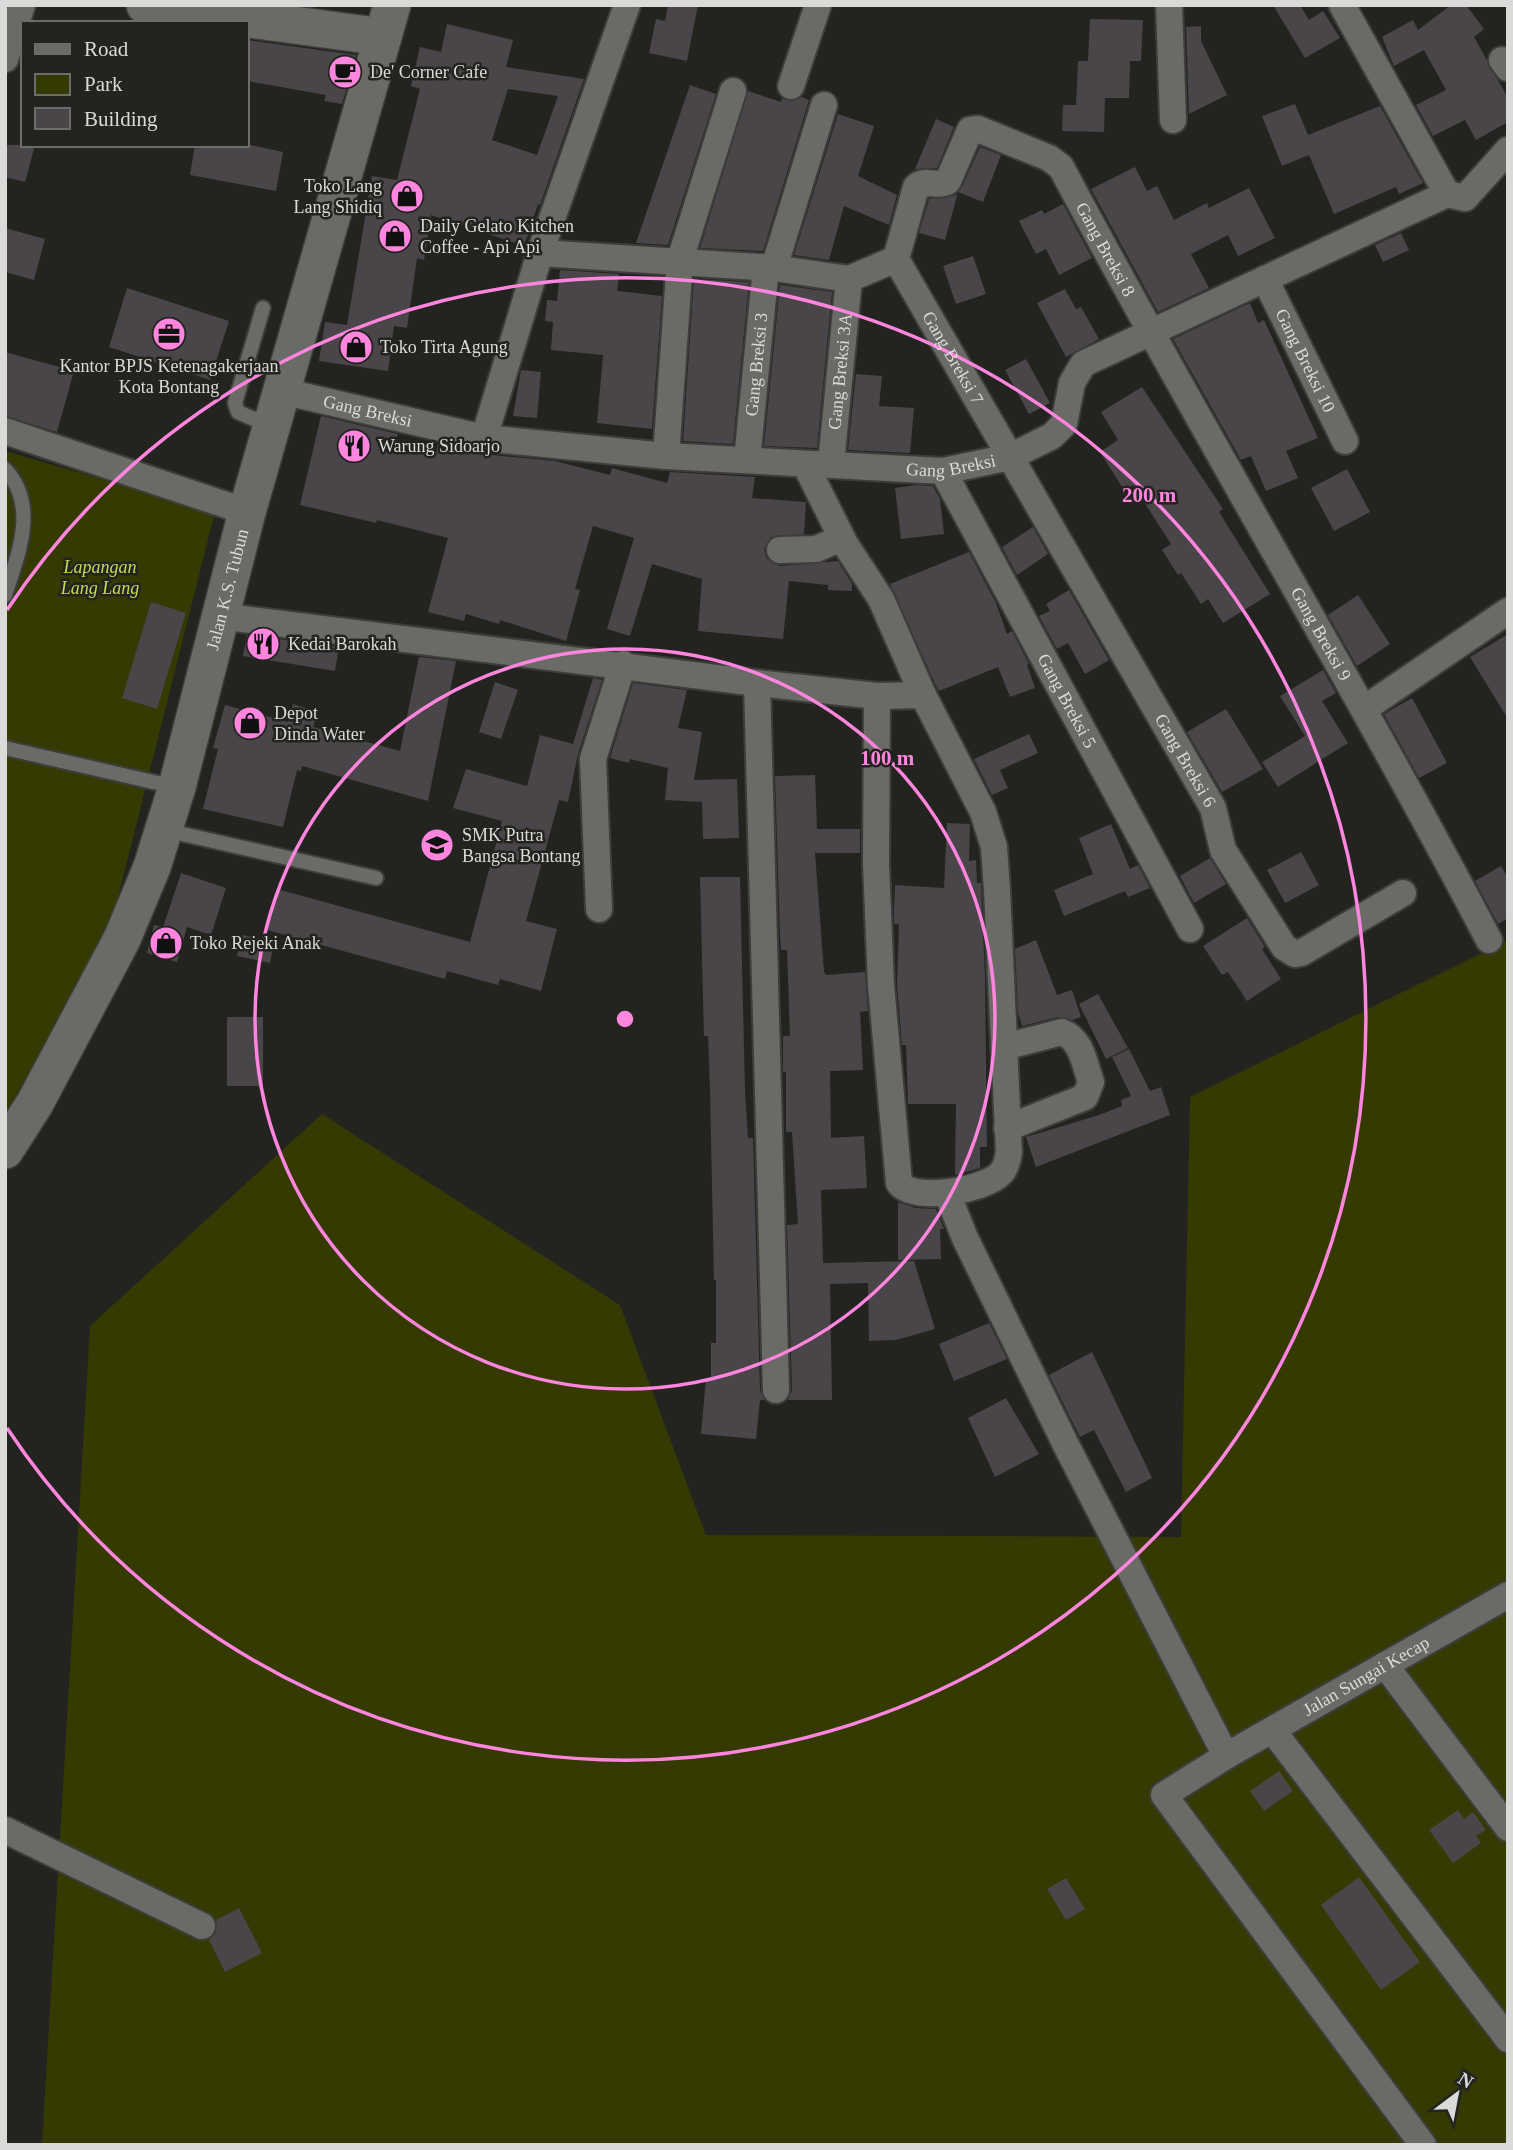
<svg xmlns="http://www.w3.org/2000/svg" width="1513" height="2150" font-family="Georgia,serif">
  <rect width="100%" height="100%" fill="#232420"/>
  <path fill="#353a03" d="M5,451l210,61 -105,417 -105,186z
    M1508,940v1205h-1466l48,-819 232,-212 298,191 86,230 475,2 9,-440z"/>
  <path fill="#4a4548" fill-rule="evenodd" d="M668,5h30l-11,56 -38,-8 7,-34 9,2z
    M1273,5h27l9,15 14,-9 17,27 -35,20z
    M1451,5h15l18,24 -10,8 34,61v24l-32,18 -11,-20 -32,16 -17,-31 30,-15 -22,-40 -30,16 -12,-29 31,-17 5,10z
    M1090,19l53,1 -2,41h-11l-1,37h-24l-1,34 -42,-1 1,-26h13l2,-44h10z
    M447,24l66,16 -7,27 78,12 -44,126 -2,-1 -14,42 -93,-31 -7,45 -7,-2 -10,70 -13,-2 -6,45 -69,-10 6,-39 22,3 25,-149 25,4 23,-91 -9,-3 9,-39 21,5zM508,89l50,7 -21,59 -45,-15z
    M1201,26v15l26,54 -38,19 -3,-87z
    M247,40l109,15 -14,49 -18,-3 2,-6 -79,-14z
    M690,85l26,9 -48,151 -32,-2z
    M748,91l33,11 1,-4 11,3 9,-4 7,3 -46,151 -63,-3z
    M1295,104l13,31 72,-29 43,77 -24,11 -3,-7 -62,27 -25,-59 -27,11 -20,-50z
    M838,114l36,12 -16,50 39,19 -8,30 -45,-19 -15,54 -35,-5z
    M936,119l18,8 -17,41 -22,1z
    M5,145h30l-10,37 -20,-5z
    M195,145h55l33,7 -7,39 -86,-16z
    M980,147l21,8 -18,47 -25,-10 -13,48 -26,-7 10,-34 27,-4 6,-8z
    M1135,167l12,24 10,-5 17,34 33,-17 2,5 40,-20 26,50 -37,18 -10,-21 -37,19 18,34 -51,24 -67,-123z
    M1063,204l29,54 -33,17 -13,-26 -10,5 -17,-33 23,-11 2,4z
    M5,228l40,11 -11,41 -29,-8z
    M1401,233l8,17 -26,12 -8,-17z
    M973,256l13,38 -30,10 -13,-38z
    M560,270l59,4 -2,17 45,5 -10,133 -55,-6 6,-68 -52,-5 2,-28 -8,-1 2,-21 10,1z
    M694,279l55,3 -16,162 -50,-3z
    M780,285l52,7 -15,156 -53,-2z
    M127,288l102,33 -19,59 -101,-33z
    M1065,289l11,20 5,-2 18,32 -33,18 -29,-54z
    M1250,303l8,20 6,-3 54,118 -32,13 12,27 -32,13 -15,-35 -10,4 -68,-121z
    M5,352l69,19 -17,61 -52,-16z
    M1026,359l24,44 -21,11 -24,-44z
    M521,370l20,2 -4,46 -24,-2z
    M856,374l26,2 -3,30 35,2 -4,45 -62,-3z
    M1142,387l81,122 -4,3 51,82 -47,29 -15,-24 -7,5 -20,-31 -3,2 -16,-25 9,-6 -38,-59 -9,5 -24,-38 18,-12 -17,-28z
    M321,416l77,18 -4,13 41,10 3,-13 44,10 73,7 55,14 2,-7 55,15 3,-11 85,5 -3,21 54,4 -2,32 -33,3 -7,13 3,9 13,7 58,-5 14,23v7l-24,-1v-5l-39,-4 -6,58 -85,-8 4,-52 -50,-15 -22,72 -23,-7 27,-91 -41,-12 -18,63 5,1 -14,51 -66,-21 -1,4 -33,-10 -2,7 -36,-9 20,-74 -71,-18 -1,3 -76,-18z
    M1347,469l23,43 -36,19 -23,-43z
    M916,485l17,1 7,13 4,35 -43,5 -6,-51z
    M1033,527l15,27 -31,21 -15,-28z
    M969,552l27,51 11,31 5,-3 17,33 -2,1 8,23 -25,9 -12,-30 -59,24 -2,-3 -47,-104z
    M1069,590l40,70 -24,14 -17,-31 -11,6 -18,-33 11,-5 -4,-7z
    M1358,595l32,49 -33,22 -29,-51z
    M151,602l35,11 -29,96 -35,-11z
    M1508,634v85l-38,-62z
    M247,635l92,12 -4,24 -92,-15z
    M419,657l37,4 -28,140 -126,-35 -1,5 -4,-1 -14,57 -80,-18 15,-60 -5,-1 12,-43 63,17 5,-18 25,8 -5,15 87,24z
    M1323,670l13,23 -14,8 26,42 -70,44 -16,-25 43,-26 -25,-40z
    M593,678l9,2 -24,74 -10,48 -9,-2 -33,121 31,8 -16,62 -41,-12 -2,6 -51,-14 -2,8 -178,-49 10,-41 193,53 32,-121 -49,-13 13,-39 61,17 13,-51 33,9z
    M495,682l23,8 -17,49 -22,-7z
    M633,683l54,7 -9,38 24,4 -8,48 43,-1 2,59 -36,1 -1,-37 -37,-2 3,-32 -38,-9 -1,4 -19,-5z
    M1412,698l35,65 -28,15 -35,-64z
    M1226,709l37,60 -41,23 -35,-60z
    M1029,734l9,19 -38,17 8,18 -16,7 -18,-36z
    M815,775l2,54h43v24h-45l9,119 2,3 39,-3 3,39 -8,1 3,58 -33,1 1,67 33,-2 3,52 -46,2 2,73 91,-2 21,68 -39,11 -27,1 -1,-58 -38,1 2,116h-44l4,-10 -5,-165 11,-1 -6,-92h-6v-60h-3v-36h7l-3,-86h-6l-1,-16 -5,-158z
    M947,823l23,1 -1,37 7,-1 1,23h4l4,96 2,168h-7v21l-25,7 1,-71h-48l-2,-59h-4l-5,-61 2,-60h-5v-16l1,-23 49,3z
    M1111,824l19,45 8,-4 12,23 -22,9 -3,-6 -61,25 -10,-26 39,-16 -14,-36z
    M1301,852l18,33 -34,18 -18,-33z
    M1210,858l16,26 -32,19 -14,-27z
    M1501,866l7,12v40l-10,6 -23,-43z
    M181,873l45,15 -15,47 -24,-8 -10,35 -30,-9 7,-28 9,2z
    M700,877h40l5,215 3,46h5l7,252 5,10h-5l-4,39 -55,-5 5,-56 5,1v-36h5v-63h-2l-4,-190 -2,-54h-4z
    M1247,918l18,29 -3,2 19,30 -34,22 -19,-29 -6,3 -19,-29z
    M242,935l32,7 -4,21 -33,-7z
    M1036,940l21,55 15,-5 9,27 -9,3 -14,-3 -36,9 -4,-13 -3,-64z
    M1098,994l30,54 -22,11 -27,-55z
    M227,1017h36v69h-36z
    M1129,1049l21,42 11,-4 9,28 -134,52 -10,-30 73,-22 23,-9 -1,-6 10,-4 -19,-39z
    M898,1202l17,6 21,1 8,20h-4l1,30 -43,1z
    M989,1323l18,36 -53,22 -15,-37z
    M1092,1352l60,126 -26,14 -32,-62 -14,7 -31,-62z
    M1006,1398l33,56 -44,23 -27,-59z
    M1279,1771l14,20 -29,20 -14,-20z
    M1458,1810l6,9 9,-7 13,18 -10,6 5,7 -28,20 -24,-33z
    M1359,1877l61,85 -39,28 -60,-85z
    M1066,1878l19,31 -19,11 -19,-31z
    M239,1908l23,45 -37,19 -16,-32 7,-8v-12z"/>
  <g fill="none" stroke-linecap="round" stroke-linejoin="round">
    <defs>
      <path id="lane" d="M263,308l-28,95 3,9 16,7h19
        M5,469c34,36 13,86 0,126
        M5,748l170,39
        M165,830l211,48"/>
      <g id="street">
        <path d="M1169,5l4,115"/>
        <path d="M1342,5l105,189"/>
        <path d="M5,59l17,-54"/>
        <path d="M1502,60l6,8"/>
        <path d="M791,86l27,-81"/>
        <path d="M1447,194l18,4 43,-48"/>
        <path d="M540,253l234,15 75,11 47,-20"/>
        <path id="s1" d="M896,259l20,-72c9,-9 22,1 32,-6l22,-51 8,-1 71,29 12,9c138,260 291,512 428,773"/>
        <path id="s2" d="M896,259l317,549 10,42 61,97 11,7 6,-1 102,-60"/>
        <path d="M774,268l50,-163"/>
        <path id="s3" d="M1265,279l80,162"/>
        <path id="s4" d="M282,391l202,47 182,18 277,15 67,-14 42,-21 12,-12 8,-41 11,-19 364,-170"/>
        <path d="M5,431l242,81"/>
        <path d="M484,438l56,-185 87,-248"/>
        <path d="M666,456l14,-196 53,-169"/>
        <path id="s5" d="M747,460l19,-193"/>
        <path id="s6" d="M831,464l18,-185"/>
        <path id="s7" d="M943,471l247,458"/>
        <path d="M780,550l36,-1 26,-11"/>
        <path d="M219,616l538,67 120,13 46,-1 -42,-96 -36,-55 -40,-80"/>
        <path d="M757,683l19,707"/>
        <path d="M877,696l-1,168 5,121 18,198c15,20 87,7 102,-10 6,-6 6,-13 8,-20l-12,-263 -3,-43 -11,-35 -60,-117"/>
        <path d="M1364,709l144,-98"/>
        <path d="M599,909l-6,-150 30,-95"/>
        <path d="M1004,1047l58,-15c20,8 22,31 29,50l-6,15 -78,31"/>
        <path d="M947,1193l18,45 101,207 160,311"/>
        <path d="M1385,1665l123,163"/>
        <path d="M1273,1731l235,308"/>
        <path d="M5,1830l197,96"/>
        <path id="s8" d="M1423,2145l-259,-350 62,-39 282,-161"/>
      </g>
      <g id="secondary">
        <path d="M145,5l238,32"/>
        <path id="s9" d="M5,1150l30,-47 87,-164 30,-72 25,-80 70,-275 145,-507"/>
      </g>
    </defs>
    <use href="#lane" stroke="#3d3e3b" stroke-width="18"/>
    <use href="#street" stroke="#3d3e3b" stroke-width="30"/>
    <use href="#secondary" stroke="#3d3e3b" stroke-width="40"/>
    <use href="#lane" stroke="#6a6b67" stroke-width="14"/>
    <use href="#street" stroke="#6a6b67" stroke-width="26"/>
    <use href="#secondary" stroke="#6a6b67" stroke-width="37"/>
  </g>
  <g fill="none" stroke="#ff85de" stroke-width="3.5">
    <circle cx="625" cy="1019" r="370"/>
    <path d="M7 610A741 741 0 1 1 7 1428"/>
  </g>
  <defs>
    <symbol id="cafe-disc" viewBox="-11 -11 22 22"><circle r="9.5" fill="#ff85de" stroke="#232420"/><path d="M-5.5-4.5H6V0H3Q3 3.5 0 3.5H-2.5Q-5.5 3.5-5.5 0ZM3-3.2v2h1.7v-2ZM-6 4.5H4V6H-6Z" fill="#111"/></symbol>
    <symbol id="shop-disc" viewBox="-11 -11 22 22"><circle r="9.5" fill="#ff85de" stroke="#232420"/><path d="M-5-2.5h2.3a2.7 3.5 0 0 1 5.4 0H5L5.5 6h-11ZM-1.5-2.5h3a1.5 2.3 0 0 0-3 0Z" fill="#111"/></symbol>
    <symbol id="office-disc" viewBox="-11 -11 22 22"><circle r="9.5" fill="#ff85de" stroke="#232420"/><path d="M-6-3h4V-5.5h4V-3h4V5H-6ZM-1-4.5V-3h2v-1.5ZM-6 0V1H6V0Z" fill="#111"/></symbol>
    <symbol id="restaurant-disc" viewBox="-11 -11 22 22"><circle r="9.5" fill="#ff85de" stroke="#232420"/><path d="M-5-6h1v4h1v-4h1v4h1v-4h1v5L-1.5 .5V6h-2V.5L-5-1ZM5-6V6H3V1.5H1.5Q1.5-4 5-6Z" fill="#111"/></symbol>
    <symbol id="school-disc" viewBox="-11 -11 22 22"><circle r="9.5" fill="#ff85de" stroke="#232420"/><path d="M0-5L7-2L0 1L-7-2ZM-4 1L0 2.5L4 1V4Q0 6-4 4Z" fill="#111"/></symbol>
  </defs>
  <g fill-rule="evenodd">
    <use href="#cafe-disc" x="326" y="53" width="38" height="38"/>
    <use href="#shop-disc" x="388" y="177" width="38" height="38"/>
    <use href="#shop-disc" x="376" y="217" width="38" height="38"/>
    <use href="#office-disc" x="150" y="315" width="38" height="38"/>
    <use href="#shop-disc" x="337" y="328" width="38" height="38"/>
    <use href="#restaurant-disc" x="335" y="427" width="38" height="38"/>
    <use href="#restaurant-disc" x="244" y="625" width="38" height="38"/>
    <use href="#shop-disc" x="231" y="704" width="38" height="38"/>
    <use href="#school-disc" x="418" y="826" width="38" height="38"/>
    <use href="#shop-disc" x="147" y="924" width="38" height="38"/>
  </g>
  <g text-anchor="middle" stroke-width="5" stroke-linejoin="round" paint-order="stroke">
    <g font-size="18" fill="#dadbd8" stroke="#232420" text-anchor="start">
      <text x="370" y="78">De' Corner Cafe</text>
      <text x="382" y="192" text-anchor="end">Toko Lang<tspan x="382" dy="21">Lang Shidiq</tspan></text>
      <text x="420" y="232">Daily Gelato Kitchen<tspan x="420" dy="21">Coffee - Api Api</tspan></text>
      <text x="380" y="353">Toko Tirta Agung</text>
      <text x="169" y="372" text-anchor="middle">Kantor BPJS Ketenagakerjaan<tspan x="169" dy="21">Kota Bontang</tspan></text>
      <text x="378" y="452">Warung Sidoarjo</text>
      <text x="288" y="650">Kedai Barokah</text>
      <text x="274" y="719">Depot<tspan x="274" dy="21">Dinda Water</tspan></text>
      <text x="462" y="841">SMK Putra<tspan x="462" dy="21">Bangsa Bontang</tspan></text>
      <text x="190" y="949">Toko Rejeki Anak</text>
    </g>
    <g font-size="18" fill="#dadbd8" stroke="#232420">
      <text dy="6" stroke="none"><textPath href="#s1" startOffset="357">Gang Breksi 8</textPath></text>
      <text dy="6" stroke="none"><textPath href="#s2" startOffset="114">Gang Breksi 7</textPath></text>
      <text dy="6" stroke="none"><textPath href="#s3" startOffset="91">Gang Breksi 10</textPath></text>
      <text dy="6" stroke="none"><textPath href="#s5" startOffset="96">Gang Breksi 3</textPath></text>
      <text dy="6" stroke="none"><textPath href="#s6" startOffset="93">Gang Breksi 3A</textPath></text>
      <text dy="6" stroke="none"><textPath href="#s4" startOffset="88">Gang Breksi</textPath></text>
      <text dy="6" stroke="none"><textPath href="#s4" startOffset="676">Gang Breksi</textPath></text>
      <text dy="6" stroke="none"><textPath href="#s9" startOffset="607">Jalan K.S. Tubun</textPath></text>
      <text dy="6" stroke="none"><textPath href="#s1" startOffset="798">Gang Breksi 9</textPath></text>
      <text dy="6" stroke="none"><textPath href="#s7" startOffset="261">Gang Breksi 5</textPath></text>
      <text dy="6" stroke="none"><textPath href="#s2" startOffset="579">Gang Breksi 6</textPath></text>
      <text dy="6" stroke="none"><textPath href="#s8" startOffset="670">Jalan Sungai Kecap</textPath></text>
    </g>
    <g font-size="18" font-style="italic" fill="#c8d854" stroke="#232420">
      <text x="100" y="573">Lapangan<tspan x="100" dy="21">Lang Lang</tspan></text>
    </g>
  </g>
  <circle cx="625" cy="1019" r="10" fill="#ff85de" stroke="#232420" stroke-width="3.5"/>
  <g font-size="21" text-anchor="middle" font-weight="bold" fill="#ff85de" stroke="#232420" stroke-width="5" stroke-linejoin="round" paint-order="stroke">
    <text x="1149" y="502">200 m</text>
    <text x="887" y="765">100 m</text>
  </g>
  <rect width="1513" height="2150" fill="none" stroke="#dadbd8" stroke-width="14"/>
  <rect x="21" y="21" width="228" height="126" fill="#232420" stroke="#6c6d6a" stroke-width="2"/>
  <rect x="35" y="44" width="35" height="10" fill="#6a6b67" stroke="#6c6d6a" stroke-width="2"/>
  <text x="84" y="56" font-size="21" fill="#dadbd8">Road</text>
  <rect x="35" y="74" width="35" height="21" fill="#353a03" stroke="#6c6d6a" stroke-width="2"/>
  <text x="84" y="91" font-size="21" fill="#dadbd8">Park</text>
  <rect x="35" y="108" width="35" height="21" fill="#4a4548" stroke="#6c6d6a" stroke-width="2"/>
  <text x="84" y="126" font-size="21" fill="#dadbd8">Building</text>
  <g transform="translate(1457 2094) rotate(32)" stroke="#232420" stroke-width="5" paint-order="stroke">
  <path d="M0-5L12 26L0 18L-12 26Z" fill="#dadbd8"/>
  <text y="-10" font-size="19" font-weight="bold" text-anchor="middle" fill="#dadbd8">N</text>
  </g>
</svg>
